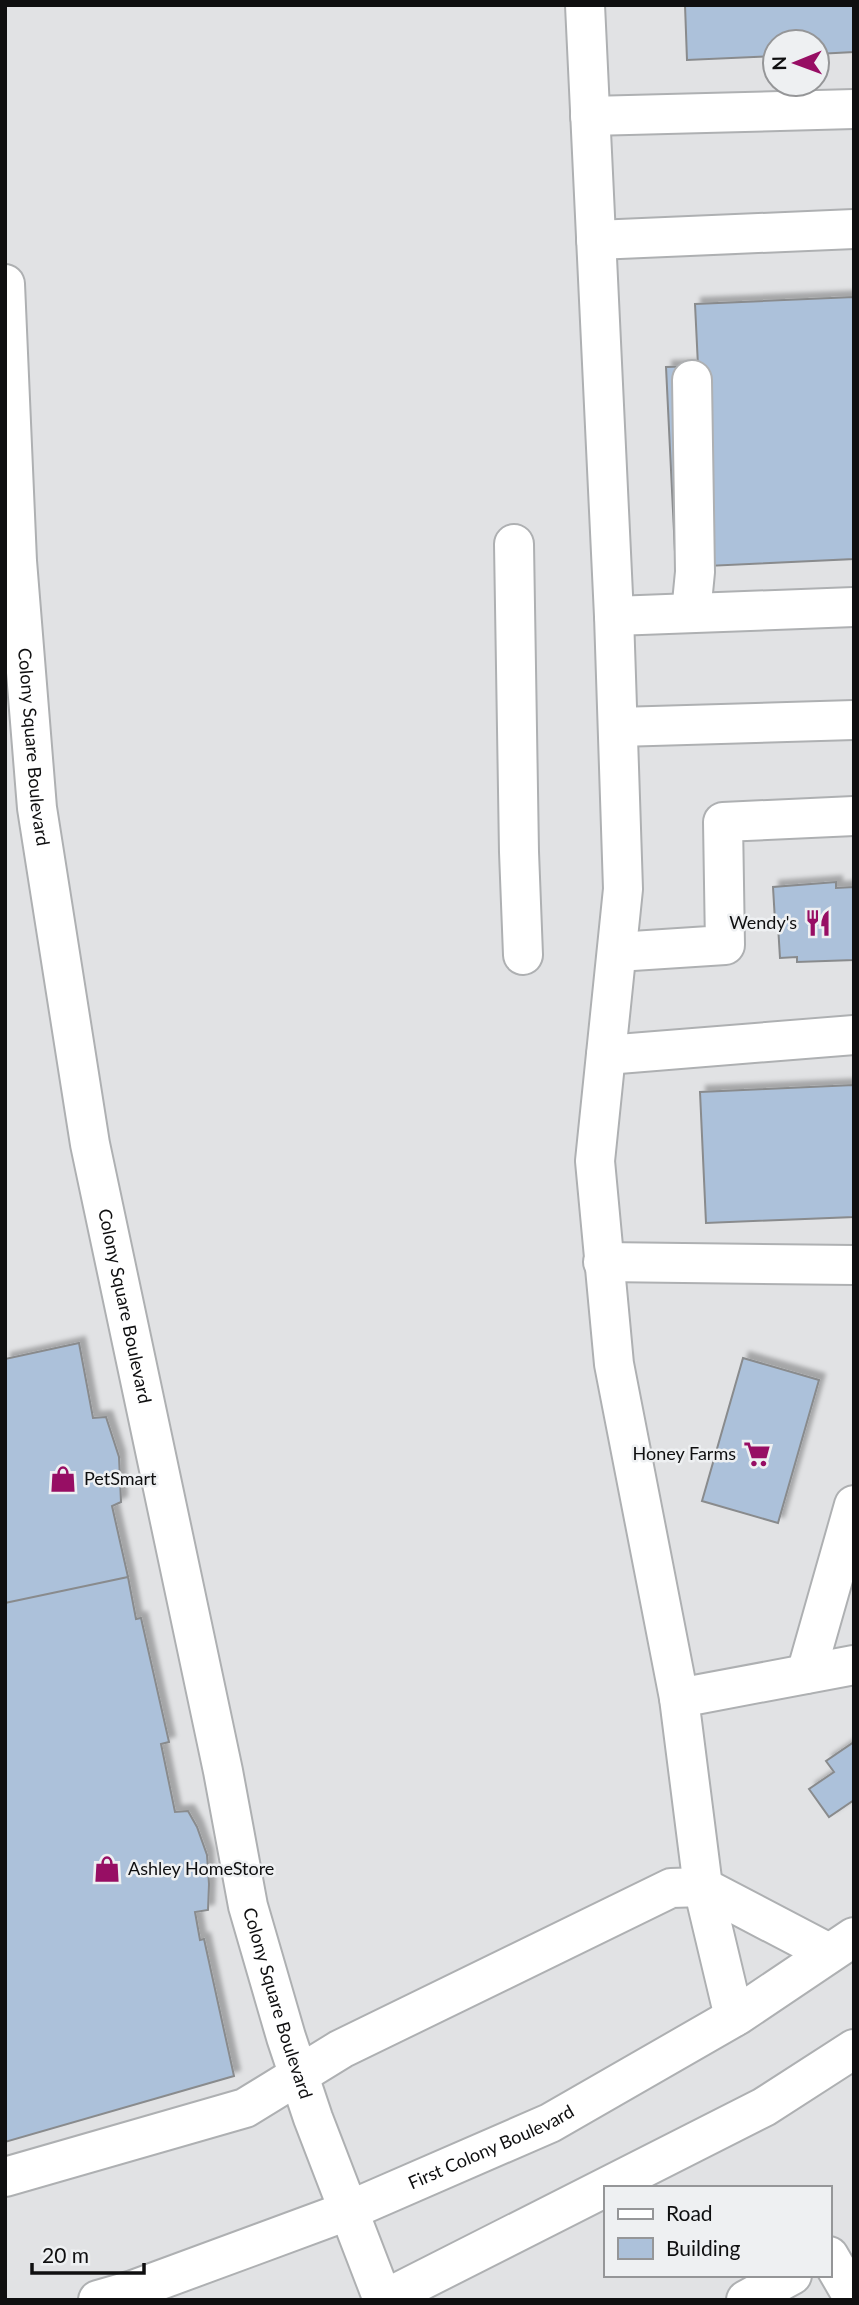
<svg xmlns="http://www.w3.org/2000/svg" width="859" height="2305" font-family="Lato,sans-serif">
  <defs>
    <filter id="shadow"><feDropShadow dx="6" dy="-6" stdDeviation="2" flood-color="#0004"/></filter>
  </defs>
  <rect width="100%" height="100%" fill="#e1e2e4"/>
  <path fill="#acc1da" stroke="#898b8d" stroke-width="2" filter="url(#shadow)" d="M685,5h169v47l-37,2v-12h-42v14l-88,4z
    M854,297v262l-147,7v-16l-32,2 -9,-185 32,-1 -3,-62z
    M836,882v6l18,-1v73l-57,2v-5l-17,1 -2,-33h4l-1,-4h-6l-2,-34z
    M854,1085v132l-148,6 -6,-131z
    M79,1343l14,75 13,-1 13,40 2,45 -9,4 16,71 -123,26v-244z
    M743,1358l76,22 -41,143 -76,-22z
    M128,1577l8,42 5,-1 28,124 -8,2 14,68 13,-1 9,16 10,28 2,29 -1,26 -13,2 5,28 4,-1 30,137 -229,66v-539z
    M854,1742v58l-25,17 -20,-28 25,-17 -8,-11z"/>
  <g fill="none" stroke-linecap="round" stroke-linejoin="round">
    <defs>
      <g id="minor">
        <path d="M585,5l29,611 9,273 -28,272 19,203 65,334"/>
        <path d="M590,116l264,-7"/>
        <path d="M596,240l258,-11"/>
        <path id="s1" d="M5,284l12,277 20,247 53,336 133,627 25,135 38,131 27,81 70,182"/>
        <path d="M514,544l5,308 4,103"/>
        <path d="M691,613l4,-41 -3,-192"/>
        <path d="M614,616l240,-9"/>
        <path d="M618,727l236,-7"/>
        <path d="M617,952l108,-7 -2,-123 131,-6"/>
        <path d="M606,1055l248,-20"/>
        <path d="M603,1262l251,3"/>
        <path d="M806,1674l48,-169"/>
        <path d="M734,2017l-31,-130 -24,-189 175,-33"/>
        <path d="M5,2177l240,-69 96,-59 330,-161 32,-1 126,66"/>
        <path d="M829,2256l25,43"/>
        <path d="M746,2300l46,-25"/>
      </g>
      <g id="major">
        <path id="s2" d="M98,2300l35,-10 217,-80 200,-87 188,-108 116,-78"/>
        <path d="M383,2300l381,-193 90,-58"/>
      </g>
    </defs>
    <use href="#minor" stroke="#aeb0b2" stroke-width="42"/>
    <use href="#major" stroke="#aeb0b2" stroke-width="42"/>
    <use href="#minor" stroke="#fff" stroke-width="38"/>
    <use href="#major" stroke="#fff" stroke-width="38"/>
  </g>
  <defs>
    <symbol id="restaurant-bare" viewBox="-9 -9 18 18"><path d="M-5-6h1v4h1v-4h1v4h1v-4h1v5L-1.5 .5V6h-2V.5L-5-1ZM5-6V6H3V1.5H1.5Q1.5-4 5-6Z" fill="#970e64" stroke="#eef0f2" stroke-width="2.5" paint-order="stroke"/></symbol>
    <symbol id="supermarket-bare" viewBox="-9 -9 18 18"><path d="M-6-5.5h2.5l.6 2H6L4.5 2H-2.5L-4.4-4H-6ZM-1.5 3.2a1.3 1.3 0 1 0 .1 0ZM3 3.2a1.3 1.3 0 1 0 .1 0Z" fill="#970e64" stroke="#eef0f2" stroke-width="2.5" paint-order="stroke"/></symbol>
    <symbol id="shop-bare" viewBox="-9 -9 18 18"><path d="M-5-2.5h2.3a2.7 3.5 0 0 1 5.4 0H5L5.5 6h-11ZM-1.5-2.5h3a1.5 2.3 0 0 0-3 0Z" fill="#970e64" stroke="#eef0f2" stroke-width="2.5" paint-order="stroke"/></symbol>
  </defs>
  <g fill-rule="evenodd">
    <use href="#restaurant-bare" x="799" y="904" width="38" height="38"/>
    <use href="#supermarket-bare" x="738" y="1435" width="38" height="38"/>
    <use href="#shop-bare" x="44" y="1460" width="38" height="38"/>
    <use href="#shop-bare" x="88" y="1850" width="38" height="38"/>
  </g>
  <g text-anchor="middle" stroke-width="5" stroke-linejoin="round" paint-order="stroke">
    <g font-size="18" fill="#0f0f10" stroke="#eef0f2">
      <text dy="6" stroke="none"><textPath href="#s1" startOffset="464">Colony Square Boulevard</textPath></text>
      <text dy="6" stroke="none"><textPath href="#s1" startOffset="1031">Colony Square Boulevard</textPath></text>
      <text dy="6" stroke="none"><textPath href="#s1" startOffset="1745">Colony Square Boulevard</textPath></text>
      <text dy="6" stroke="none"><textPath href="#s2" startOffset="422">First Colony Boulevard</textPath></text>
    </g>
    <g font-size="18" fill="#0f0f10" stroke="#eef0f2" text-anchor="end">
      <text x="797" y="929">Wendy's</text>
      <text x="736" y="1460">Honey Farms</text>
      <text x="84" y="1485" text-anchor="start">PetSmart</text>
      <text x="128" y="1875" text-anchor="start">Ashley HomeStore</text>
    </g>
  </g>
  <rect width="859" height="2305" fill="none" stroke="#0f0f10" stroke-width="14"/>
  <rect x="604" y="2186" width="228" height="91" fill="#eef0f2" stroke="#959698" stroke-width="2"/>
  <rect x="618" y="2209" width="35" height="10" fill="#ffffff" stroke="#959698" stroke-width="2"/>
  <text x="666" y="2221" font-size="21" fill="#0f0f10">Road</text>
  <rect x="618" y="2238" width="35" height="21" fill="#acc1da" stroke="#959698" stroke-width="2"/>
  <text x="666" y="2256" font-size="21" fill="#0f0f10">Building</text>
  <g transform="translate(796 63) rotate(269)"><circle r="33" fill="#eef0f2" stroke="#959698" stroke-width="2"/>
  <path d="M0-5L12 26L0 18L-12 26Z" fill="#970e64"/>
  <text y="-10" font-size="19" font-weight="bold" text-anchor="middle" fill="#0f0f10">N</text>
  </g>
  <path d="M32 2263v10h112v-10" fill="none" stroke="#0f0f10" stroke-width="3.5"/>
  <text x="42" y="2263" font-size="21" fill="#0f0f10" stroke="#eef0f2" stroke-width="5" paint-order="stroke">20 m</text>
</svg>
